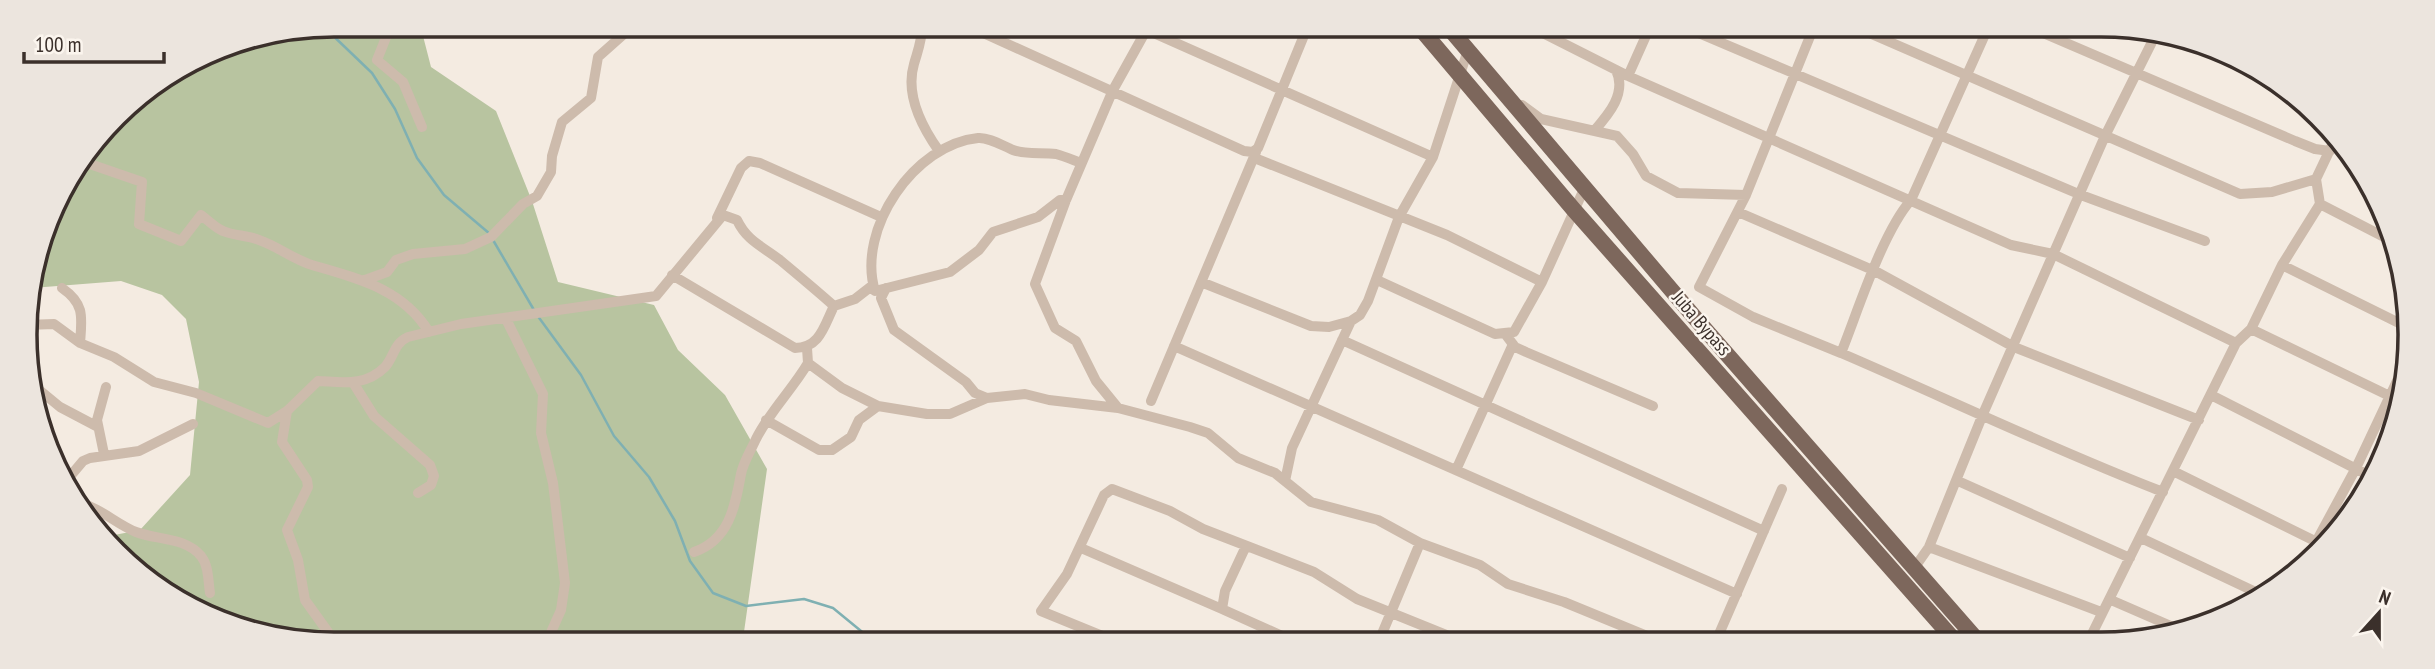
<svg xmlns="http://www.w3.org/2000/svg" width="2435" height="669" font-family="'PT Sans Narrow',sans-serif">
  <rect width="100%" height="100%" fill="#f4ebe1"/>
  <path fill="#b8c4a0" d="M335,25h69l19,11 8,31 65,44 36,90 26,81 96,23 24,45 47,45 42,74 -24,170h-469l-95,-36 -75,-66 36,-7 50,-55 9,-93 -13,-63 -24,-24 -41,-14 -89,7 24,-90 74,-96 86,-54z"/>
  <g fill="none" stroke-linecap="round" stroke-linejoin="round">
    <path stroke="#7fb0b2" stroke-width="2.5" d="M324,27l48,46 23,36 22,49 27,37 46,39
      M493,240l41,70
      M537,315l44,60 33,61 35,41 26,44 15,40 23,32 33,13 58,-7 29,9 39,32"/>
    <path stroke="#cdbbac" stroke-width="10" d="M391,25l-14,35 26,22 19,45
      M922,26c0,15 -4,24 -8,38 -9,30 8,63 25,87
      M970,27l274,124 9,1 5,-4 49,-120
      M1140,27l293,130
      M1533,28l95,48 383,169 42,9 183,89
      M1689,29l392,166 124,46
      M1813,29l-67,166 -47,92 54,30 88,36c17,-42 41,-120 70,-153l76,-170
      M1860,29l380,165 32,-2 44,-13
      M2036,30l259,111 20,8 15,2
      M1628,76l21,-47
      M1522,105l19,14 76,17 16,18 13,22 32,17 68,2
      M1594,131c15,-17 33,-38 22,-61
      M1257,159l190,76 95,47
      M84,162l58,20 -3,42 42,17 20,-26c7,5 14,13 22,16 11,5 25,4 36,9 18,6 34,19 53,25 45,13 91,24 117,67
      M1066,200h-6l-22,17 -45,15 -14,18 -29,22 -75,19c-19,-62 40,-147 103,-153 11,-1 25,8 35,12 13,5 29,2 43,4 8,2 17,6 25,9
      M2320,204l70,36
      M1738,212l137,59 139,76 185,73
      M717,218l24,-50 8,-7 11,2 121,54
      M2282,265l123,61
      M672,275l123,73c25,0 29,-22 39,-42l21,-7 18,-14
      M365,280l22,-8 9,-12 17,-6 52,-5 26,-12 32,-33 14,-8 14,-24 1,-16 10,-34 29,-24 7,-41 36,-32
      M1377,280l118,54 19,-2 28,-50 42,-93
      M1201,282l110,44 18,1 22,-6 9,-6 8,-14 31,-84 34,-60 35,-107
      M62,288c23,16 20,29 18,55
      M886,288l-5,10 13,32 72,52 9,11 12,5
      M506,319l37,75 -2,39 12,50 12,100 -4,27 -13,29
      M26,325l28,-1 26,19 34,14 40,25 42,11 72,30 19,-12 31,-30c24,1 47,6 67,-14 9,-10 9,-24 23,-30l53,-13 195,-28 67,-81 14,5c10,21 25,26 43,40 18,15 36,30 54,46
      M2251,329l151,73
      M1506,335l9,12 11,5 127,54
      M1342,340l422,191
      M1174,346l563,248
      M1841,353c107,46 213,97 322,139
      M808,363l34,25 36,18 49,8h23l37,-16 38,-4 24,6 69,8 72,19 18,6 30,25 37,15 36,29 67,18 42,23 60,22 28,19 56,18 95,39
      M32,384l28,23 38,20
      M354,384l20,32 56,49 4,11 -3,9 -13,8
      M2211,395l163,83
      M1151,401l105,-249
      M1118,408l-22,-27 -20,-40 -21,-13 -20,-44 31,-84 47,-110 35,-63
      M287,411l-5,31 25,38 1,7 -21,43 11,30 7,40 28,39
      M766,420l53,30h13l19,-13 8,-17 19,-14
      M104,454l-7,-34 9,-33
      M1456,470l57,-126
      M2175,472l150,74
      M67,480l16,-19 7,-3 49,-7 54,-27
      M1285,481l7,-33 59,-127
      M1958,481l172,77
      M79,503c22,5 37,21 57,29 21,8 49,5 65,24 8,10 7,25 9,37
      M2141,538l121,57
      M1246,546l-21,45 -3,18 69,31
      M1929,547l172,65
      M1081,548l141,61
      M694,552c35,-12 41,-45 47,-78 2,-11 10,-24 15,-35 14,-28 36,-49 52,-76l-1,-15
      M2303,566l53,-98 49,-104
      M1915,567l14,-20 54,-133 122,-278 53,-106
      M2111,600l69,30
      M1112,640l-71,-29 26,-37 37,-79 8,-6 58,22 33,18 111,43 43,27 104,42
      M1379,641l41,-98
      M1716,641l66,-152
      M2088,642l148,-299 15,-14 31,-64 38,-61 -4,-25 19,-40"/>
    <path stroke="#7d675c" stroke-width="16" d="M1420,28l154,182 382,432
      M1449,28l247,291 283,323"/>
  </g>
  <g text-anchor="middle" stroke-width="5" stroke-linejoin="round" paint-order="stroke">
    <g font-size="19" fill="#3b302b" stroke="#fbf5ee">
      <text transform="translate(1702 323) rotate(49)" y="7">Juba Bypass</text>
    </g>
  </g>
  <path d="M0 0H2435V669H0ZM334 37H2101A297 297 0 0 1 2398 334V335A297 297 0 0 1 2101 632H334A297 297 0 0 1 37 335V334A297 297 0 0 1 334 37Z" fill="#ece5de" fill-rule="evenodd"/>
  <path fill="none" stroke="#3b302b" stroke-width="3.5" d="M334 37H2101A297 297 0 0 1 2398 334V335A297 297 0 0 1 2101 632H334A297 297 0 0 1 37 335V334A297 297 0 0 1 334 37Z"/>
  <g transform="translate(2379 613) rotate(21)" stroke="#fbf5ee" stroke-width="5" paint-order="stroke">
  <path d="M0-5L12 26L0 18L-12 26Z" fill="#3b302b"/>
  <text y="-10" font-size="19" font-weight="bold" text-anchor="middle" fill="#3b302b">N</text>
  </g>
  <path d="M24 52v10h140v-10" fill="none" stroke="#3b302b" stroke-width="3.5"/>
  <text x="35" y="52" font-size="21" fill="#3b302b" stroke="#fbf5ee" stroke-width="5" paint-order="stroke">100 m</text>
</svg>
